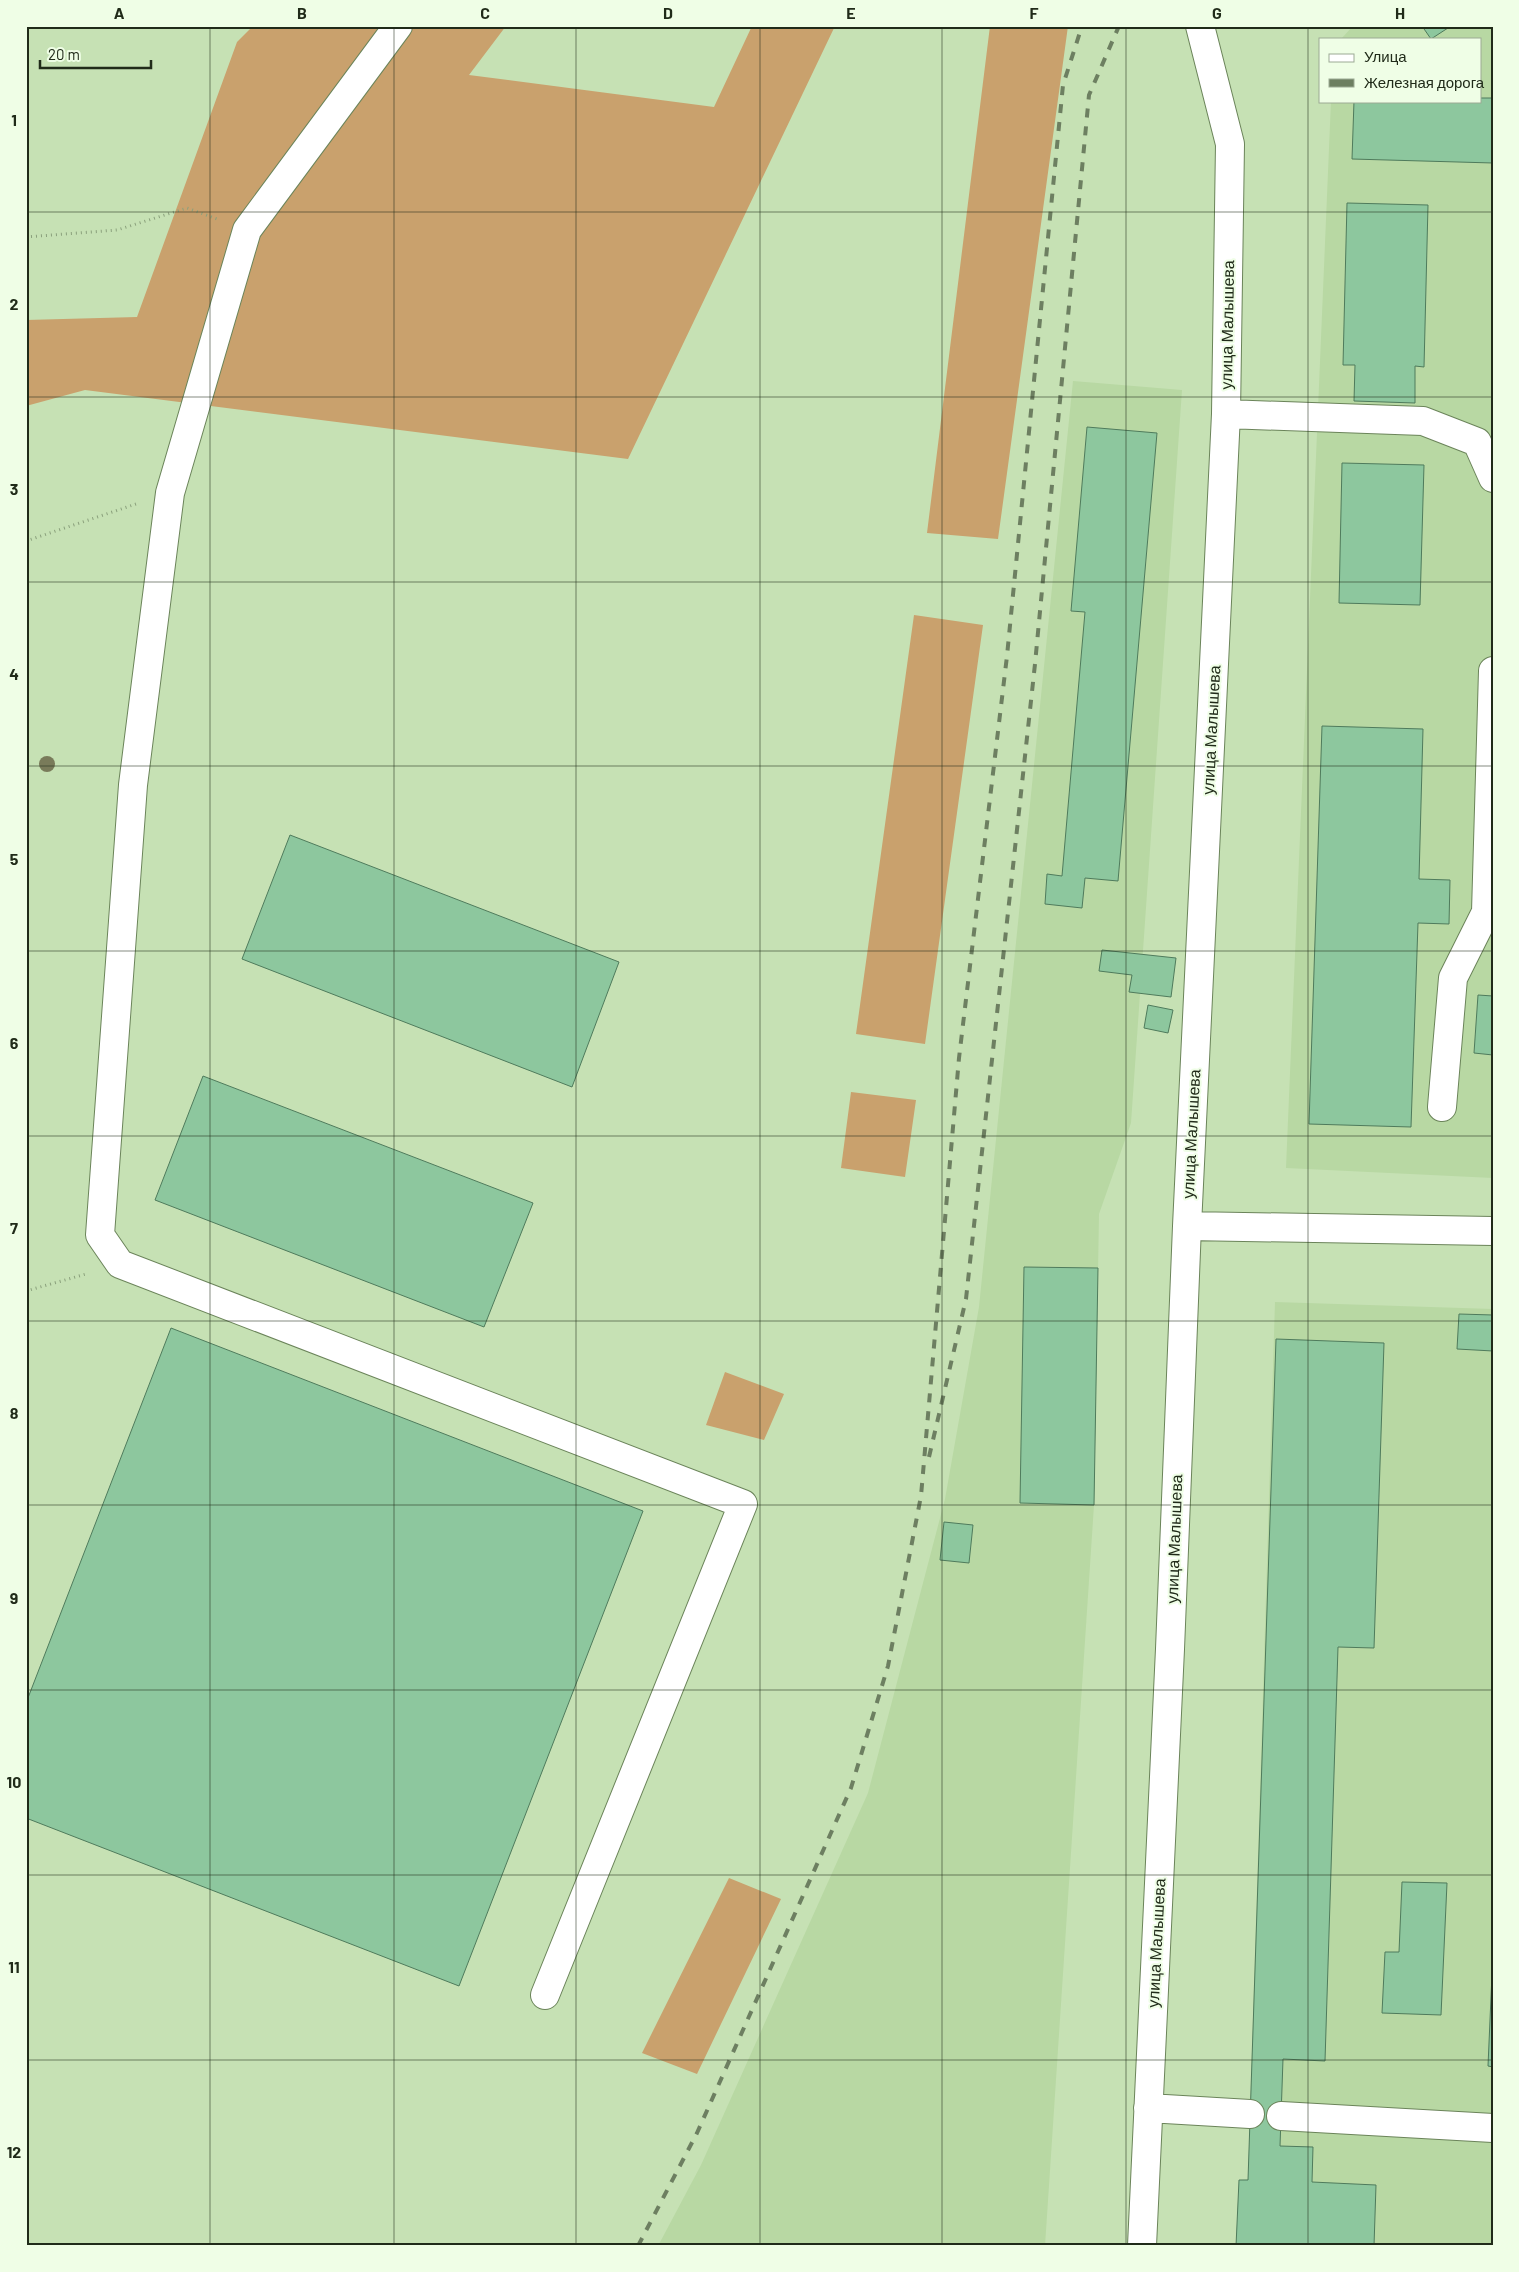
<svg xmlns="http://www.w3.org/2000/svg" width="1519" height="2272" font-family="Barlow,sans-serif">
  <rect width="100%" height="100%" fill="#c6e1b4"/>
  <path fill="#b8d8a3" d="M1353,26h140v1152l-207,-10 45,-1067h149v-62h-139z
    M1073,381l109,9 -51,733 -32,91 -5,291 -49,741h-387l43,-81 167,-372 77,-294 34,-192z
    M1275,1302l218,7v937h-257l3,-66 9,-1z"/>
  <path fill="#c9a16d" d="M253,26h253l-37,49 245,32 38,-81h83l-207,433 -543,-69 -59,16v-86l111,-3 100,-275z
    M990,26h78l-70,513 -71,-6z
    M914,615l69,10 -58,419 -69,-10z
    M851,1092l65,8 -11,77 -64,-9z
    M725,1372l59,22 -20,46 -58,-15z
    M729,1878l52,21 -84,175 -55,-21z"/>
  <path fill="#8dc79e" stroke="#4f7b5c" d="M1422,26h29l-20,13z
    M1480,98h13v65l-141,-4 2,-58h126z
    M1347,203l81,2 -4,162 -9,-1v37l-61,-2 1,-36h-12z
    M1087,427l70,6 -39,448 -33,-3 -3,30 -37,-4 2,-30 15,2 23,-264 -14,-1z
    M1342,463l82,2 -4,140 -81,-2z
    M1322,726l101,3 -4,150 31,1 -1,44 -31,-1 -7,204 -102,-3z
    M290,835l329,127 -47,125 -330,-128z
    M1102,950l74,8 -5,39 -42,-5 3,-17 -33,-4z
    M1478,995l15,1v59l-19,-2z
    M1148,1005l25,5 -5,23 -24,-5z
    M203,1076l330,127 -49,124 -329,-127z
    M1024,1267l74,1 -4,237 -74,-2z
    M1459,1314l34,1v36l-36,-2z
    M171,1328l472,183 -184,475 -433,-168v-115z
    M1276,1339l108,4 -10,305 -36,-1 -13,414 -42,-2 -3,87 33,1 -1,35 64,3 -2,61h-138l3,-66h9z
    M944,1522l29,3 -4,38 -29,-3z
    M1402,1882l45,1 -6,132 -59,-2 3,-61h14z
    M1493,1951v116l-5,-1z"/>
  <g fill="none" stroke-linecap="round" stroke-linejoin="round">
    <defs>
      <path id="minor" d="M398,26l-151,204 -77,263 -37,292 -33,450 20,29 623,240 -198,491
        M1226,414l197,7 54,21 16,36
        M1442,1107l11,-129 33,-66 7,-241
        M1187,1226l306,5
        M1148,2108l102,6
        M1281,2116l212,12
        M1142,2246l28,-597 17,-423 39,-812 4,-270 -30,-118"/>
    </defs>
    <use href="#minor" stroke="#6b845a" stroke-width="30"/>
    <path stroke="#8aa07c" stroke-width="3" stroke-dasharray="1 4" stroke-linecap="butt" d="M26,237l91,-7 70,-22 30,11
      M26,541l110,-37
      M26,1291l60,-17"/>
    <use href="#minor" stroke="#fff" stroke-width="28"/>
    <path stroke="#6d7f61" stroke-width="4" stroke-dasharray="9 9" stroke-linecap="butt" d="M929,1457l37,-158 69,-635 54,-569 30,-69
      M638,2246l59,-113 154,-345 37,-122 33,-170 38,-438 48,-402 56,-571 19,-59"/>
  </g>
  <circle fill="#797b5a" cx="47" cy="764" r="8"/>
  <path fill="none" stroke="#202b19" stroke-width="1" stroke-opacity="0.55" d="M210,26v2220M394,26v2220M576,26v2220M760,26v2220M942,26v2220M1126,26v2220M1308,26v2220M26,212h1467M26,397h1467M26,582h1467M26,766h1467M26,951h1467M26,1136h1467M26,1321h1467M26,1505h1467M26,1690h1467M26,1875h1467M26,2060h1467"/>
  <g text-anchor="middle" stroke-width="4" stroke-linejoin="round" paint-order="stroke">
    <g font-size="16" fill="#202b19" stroke="#effee6">
      <text transform="translate(1227 325) rotate(-89)" y="6">улица Малышева</text>
      <text transform="translate(1211 730) rotate(-87)" y="6">улица Малышева</text>
      <text transform="translate(1191 1134) rotate(-87)" y="6">улица Малышева</text>
      <text transform="translate(1174 1539) rotate(-88)" y="6">улица Малышева</text>
      <text transform="translate(1156 1943) rotate(-87)" y="6">улица Малышева</text>
    </g>
  </g>
  <rect width="1519" height="2272" fill="none" stroke="#effee6" stroke-width="55"/>
  <rect x="1319" y="38" width="162" height="65" fill="#effee6" stroke="#9caa94"/>
  <rect x="1329" y="54" width="25" height="8" fill="#ffffff" stroke="#9caa94"/>
  <text x="1364" y="62" font-size="15" fill="#202b19">Улица</text>
  <rect x="1329" y="79" width="25" height="8" fill="#6d7f61" stroke="#9caa94"/>
  <text x="1364" y="88" font-size="15" fill="#202b19">Железная дорога</text>
  <path d="M40 60v8h111v-8" fill="none" stroke="#202b19" stroke-width="2.5"/>
  <text x="48" y="60" font-size="15" fill="#202b19" stroke="#effee6" stroke-width="4" paint-order="stroke">20 m</text>
  <rect x="28" y="28" width="1464" height="2216" fill="none" stroke="#202b19" stroke-width="2"/>
  <g font-size="16" text-anchor="middle" font-weight="bold" fill="#202b19">
    <text x="119" y="19">A</text>
    <text x="302" y="19">B</text>
    <text x="485" y="19">C</text>
    <text x="668" y="19">D</text>
    <text x="851" y="19">E</text>
    <text x="1034" y="19">F</text>
    <text x="1217" y="19">G</text>
    <text x="1400" y="19">H</text>
    <text x="14" y="126">1</text>
    <text x="14" y="310">2</text>
    <text x="14" y="495">3</text>
    <text x="14" y="680">4</text>
    <text x="14" y="865">5</text>
    <text x="14" y="1049">6</text>
    <text x="14" y="1234">7</text>
    <text x="14" y="1419">8</text>
    <text x="14" y="1604">9</text>
    <text x="14" y="1788">10</text>
    <text x="14" y="1973">11</text>
    <text x="14" y="2158">12</text>
  </g>
</svg>
